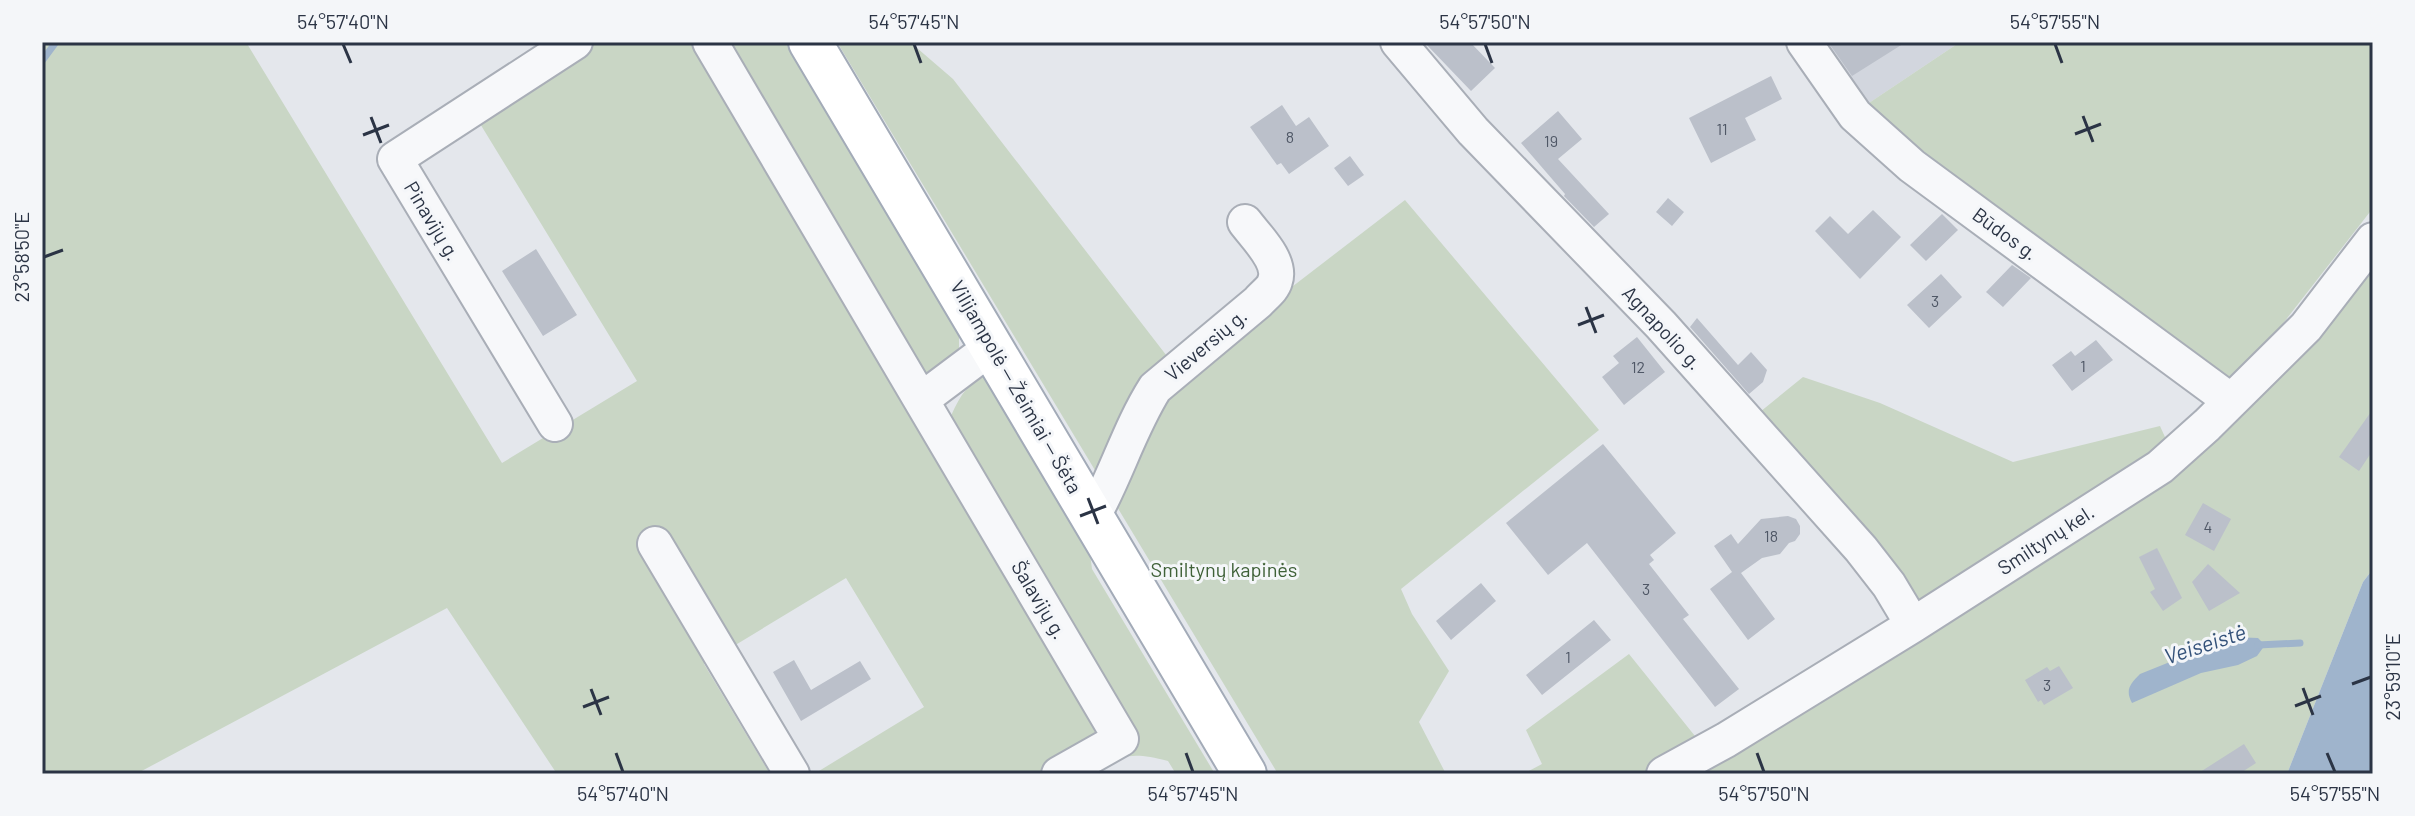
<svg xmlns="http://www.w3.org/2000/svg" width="2415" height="816" font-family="Barlow,sans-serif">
  <rect width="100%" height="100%" fill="#e4e7ec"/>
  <path fill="#d2d6de" d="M1808,42h152l-100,67z"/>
  <path fill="#c9d6c5" d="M42,42h204l256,421 135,-82 -158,-259 89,-54 -15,-26h233l173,293v18l-33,21 25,42c10,-22 18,-36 42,-43l95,165 4,31 123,205h-39l-8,-13c-38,-10 -47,-6 -81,13h-273l110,-67 -78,-129 -142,86 66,110h-213l-110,-166 -311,166h-94z
    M837,42h73l43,37 227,294 225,-173 194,230 -198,159 11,25 37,57 -30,51 27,52h-168z
    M1960,42h413v166l-138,177 -375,-276z
    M2373,264v305l-10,13 -76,192h-610l523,-323c66,-55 120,-120 173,-187z
    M1803,377l77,26 133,59 147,-36 9,20 -247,168 -167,-198z
    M1629,654l74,92 -50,28h-130l19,-10 -16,-34z"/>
  <path fill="#9fb4cc" d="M2373,569v205h-86l76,-192z
    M2232,637l26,1 7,7 -8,11 -19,9 -37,8 -69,30c-7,-13 -2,-19 8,-29z"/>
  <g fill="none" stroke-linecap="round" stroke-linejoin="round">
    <path stroke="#9fb4cc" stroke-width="7" d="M42,61l14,-19
      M2258,645l42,-2"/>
  </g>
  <path fill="#bbc0ca" d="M1424,42h46l25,26 -24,23z
    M1828,42h78l-54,34z
    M1771,76l11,23 -37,19 11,22 -45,23 -22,-45z
    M1282,105l14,21 13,-9 20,29 -40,28 -8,-11 -4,2 -27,-38z
    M1558,111l24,28 -24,20 51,55 -15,13 -30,-31 1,-2 -44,-51z
    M1350,156l14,19 -16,11 -14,-18z
    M1668,198l16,14 -12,14 -16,-14z
    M1873,210l28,27 -41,42 -45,-48 15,-15 18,18z
    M1942,214l16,16 -32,31 -16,-16z
    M536,249l41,66 -34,21 -41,-65z
    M2012,265l19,13 -28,29 -17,-15z
    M1941,274l21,23 -33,31 -22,-23z
    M1697,318l41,47 13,-13 16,18 -4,12 -14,12 -59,-67z
    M1637,337l28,35 -41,33 -22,-28 17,-14 -6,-7z
    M2096,340l17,20 -41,31 -20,-26 19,-14 4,5z
    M2373,409v41l-14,21 -20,-14z
    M1603,444l73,89 -26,22 4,5 -5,4 40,51 -6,4 56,70 -24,18 -128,-164 -39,32 -42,-52z
    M2203,503l28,16 -17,32 -29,-16z
    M1788,516l8,3 4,7v8l-5,7 -6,2 -9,11 -18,4 -21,15 34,46 -27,21 -38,-51 22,-17 -18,-26 17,-12 7,10 23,-25z
    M2157,548l25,50 -19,13 -13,-19 5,-3 -16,-32z
    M2208,564l32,29 -31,18 -17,-29z
    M1481,583l15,18 -45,39 -15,-19z
    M1594,620l17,20 -69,55 -16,-20z
    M794,660l17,30 49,-29 11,18 -70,42 -28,-49z
    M2059,666l14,22 -29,17 -3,-5 -3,2 -13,-22 22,-13 3,4z
    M2244,744l12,19 -17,11h-42z"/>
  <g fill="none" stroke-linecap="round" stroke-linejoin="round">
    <defs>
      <path id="minor" d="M710,42l211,358 72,-54
        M1398,42l75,89 188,194 200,224 28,36 24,40
        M1804,42l51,73 57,51 319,235
        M921,400l200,339 -62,35
        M555,424l-160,-265 180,-117
        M1092,518c24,-42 37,-89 63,-130l103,-86c6,-7 15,-13 17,-21 7,-20 -19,-44 -30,-59
        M655,544l137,230
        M1664,774l62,-34 187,-115 247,-158 47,-42 99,-98 67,-87"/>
      <path id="major" d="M810,42l435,732"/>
    </defs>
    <use href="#minor" stroke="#a9aeb7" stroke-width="38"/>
    <use href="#major" stroke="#a3abb8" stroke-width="46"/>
    <use href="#minor" stroke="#f7f8fa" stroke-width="34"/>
    <use href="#major" stroke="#fff" stroke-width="42"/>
  </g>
  <path fill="none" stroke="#2b3445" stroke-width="3" d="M343,44l8,19M914,44l7,19M1485,44l7,19M2055,44l7,19M2083,116l10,26M371,117l10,26M2075,134l26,-10M363,135l26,-10M44,257l19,-7M1586,307l10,26M1578,325l26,-10M1088,498l10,26M1080,516l26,-10M2352,684l19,-7M2303,688l10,27M591,689l10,26M2295,706l26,-10M583,707l26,-10M616,753l7,19M1186,753l7,19M1757,753l7,19M2327,753l8,19"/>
  <g text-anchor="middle" stroke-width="6" stroke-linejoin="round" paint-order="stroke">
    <g font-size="16" fill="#4f5766">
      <text x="1722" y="135">11</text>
      <text x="1290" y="143">8</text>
      <text x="1551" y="147">19</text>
      <text x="1935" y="307">3</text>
      <text x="2083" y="372">1</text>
      <text x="1638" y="373">12</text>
      <text x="2208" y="533">4</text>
      <text x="1771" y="542">18</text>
      <text x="1646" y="595">3</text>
      <text x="1568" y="663">1</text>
      <text x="2047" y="691">3</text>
    </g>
    <g font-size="20" fill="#2b3445" stroke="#f4f6f9">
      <text transform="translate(432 221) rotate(59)" y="7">Pinavijų g.</text>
      <text transform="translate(2005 234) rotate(36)" y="7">Būdos g.</text>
      <text transform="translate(1662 328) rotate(47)" y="7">Agnapolio g.</text>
      <text transform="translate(1206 345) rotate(-40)" y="7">Vieversių g.</text>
      <text transform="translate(1016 387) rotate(60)" y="7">Vilijampolė — Žeimiai — Šėta</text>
      <text transform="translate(2046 540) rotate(-33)" y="7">Smiltynų kel.</text>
      <text transform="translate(1039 600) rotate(59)" y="7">Šalavijų g.</text>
    </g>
    <g font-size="20" fill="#3f6138" stroke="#f4f6f9">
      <text x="1224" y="577">Smiltynų kapinės</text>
    </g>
    <g font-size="22" font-style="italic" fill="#34527a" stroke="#f4f6f9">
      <text transform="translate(2205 644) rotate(-18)" y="8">Veiseistė</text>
    </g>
  </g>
  <rect width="2415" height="816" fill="none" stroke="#f4f6f9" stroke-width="88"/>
  <rect x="44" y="44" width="2327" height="728" fill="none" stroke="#2b3445" stroke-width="3"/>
  <g font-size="20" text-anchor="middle" fill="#2b3445">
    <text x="343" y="29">54°57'40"N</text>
    <text x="914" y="29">54°57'45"N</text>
    <text x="1485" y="29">54°57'50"N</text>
    <text x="2055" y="29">54°57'55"N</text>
    <text transform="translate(22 257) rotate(-90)" y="7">23°58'50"E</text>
    <text transform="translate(2393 677) rotate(-90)" y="7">23°59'10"E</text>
    <text x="623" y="801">54°57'40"N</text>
    <text x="1193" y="801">54°57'45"N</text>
    <text x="1764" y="801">54°57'50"N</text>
    <text x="2335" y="801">54°57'55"N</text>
  </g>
</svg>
